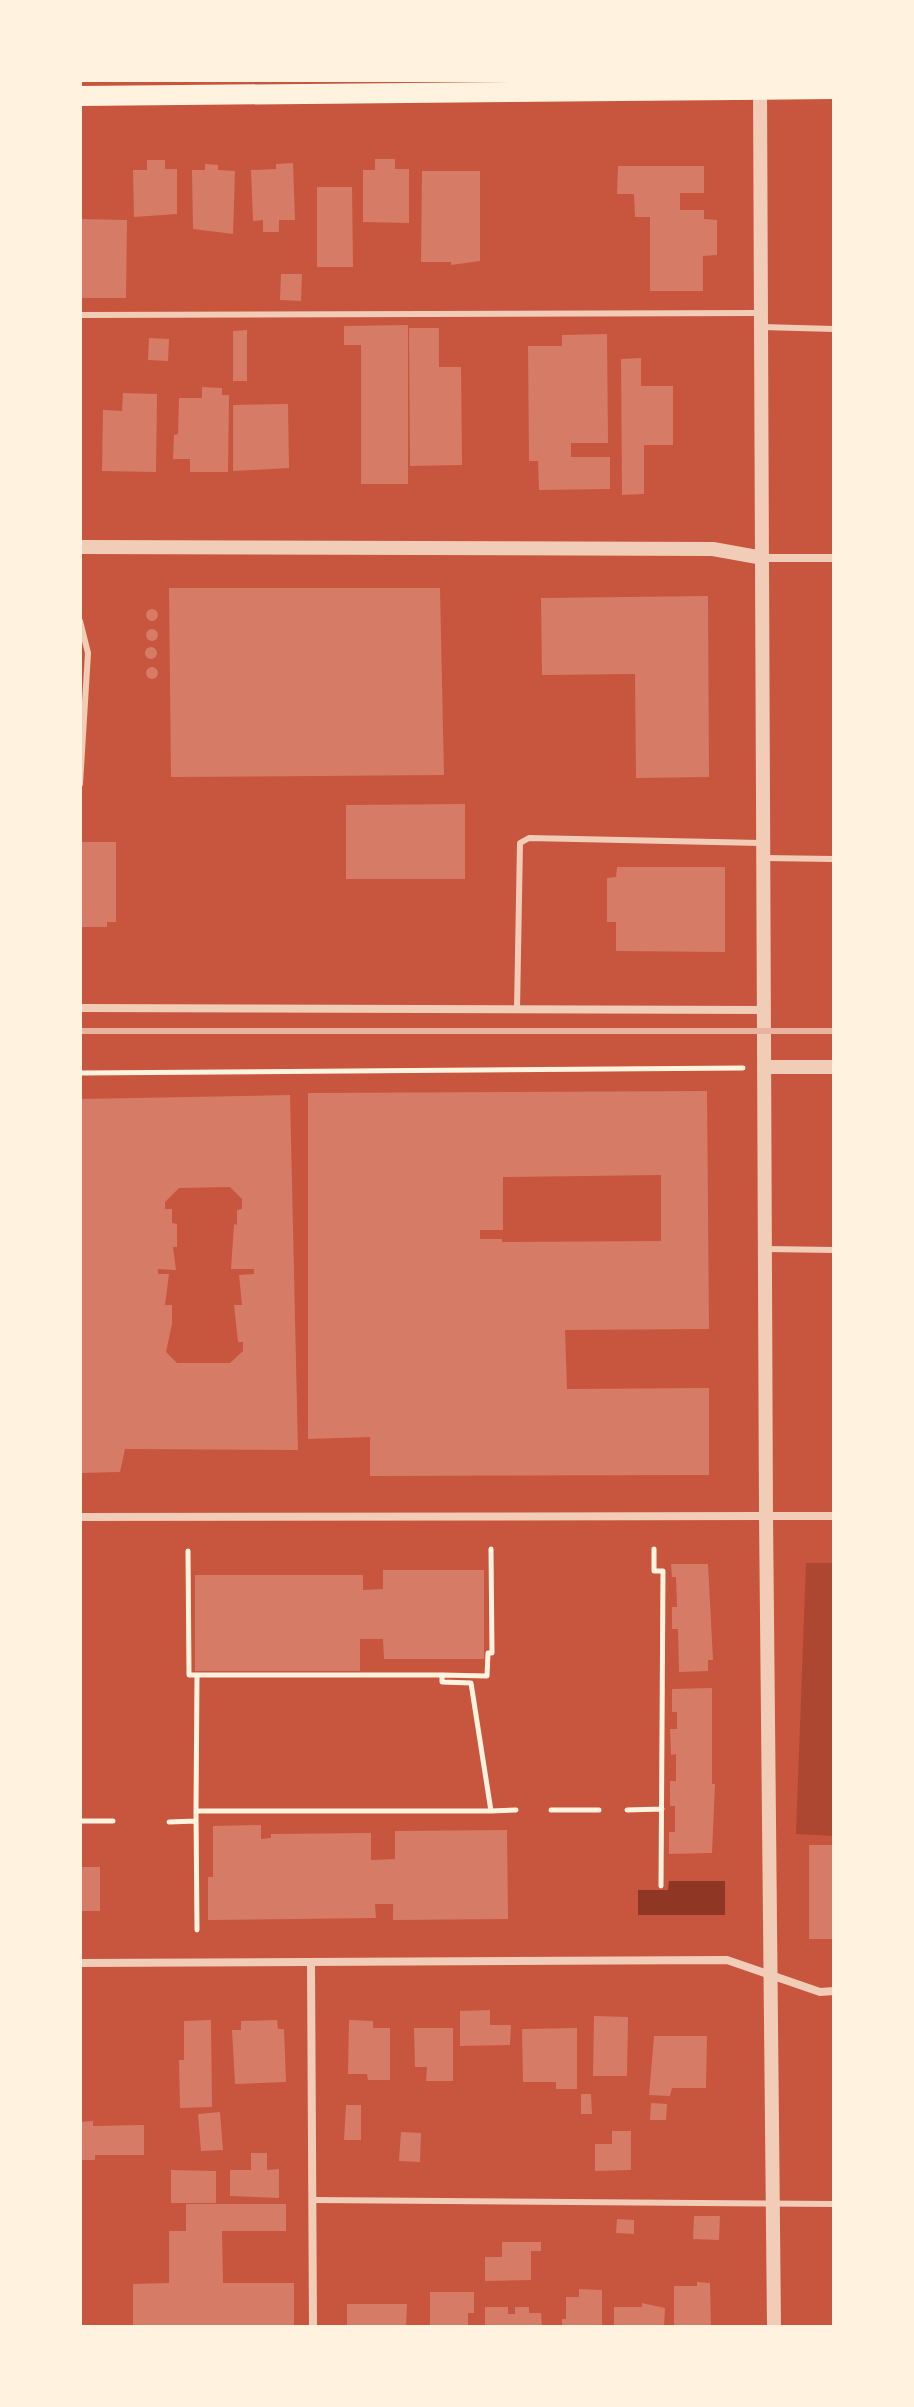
<svg xmlns="http://www.w3.org/2000/svg" width="914" height="2407" font-family="'DejaVu Sans',sans-serif">
  <rect width="100%" height="100%" fill="#c8553d"/>
  <path fill="#ae4732" d="M806,1563h28v273l-38,-2z"/>
  <path fill="#8f3625" d="M669,1881h56v34h-87v-25h30z"/>
  <path fill="#d67c66" fill-rule="evenodd" d="M375,159h20v10h14v54l-46,-1v-52h12z
    M147,160h18v9h12v45l-43,3 -1,-47h14z
    M293,163l2,57h-16v12h-16v-12l-10,1 -2,-51 25,-1v-5z
    M205,164l13,1v5l17,1 -2,63 -40,-5 -1,-59h13z
    M618,166h86v27h-24v17h24v9l13,1v35l-14,1v35h-53v-74h-15l-1,-23h-17z
    M422,171h58v90l-29,4v-3h-30z
    M317,187h35l1,80h-36z
    M80,219l47,1 -1,78h-46z
    M281,274h21l-1,27 -21,-1z
    M408,325v159h-47v-139h-17v-19z
    M409,328h30v39h22l1,98 -52,1z
    M247,330v51h-14v-50z
    M607,334l1,109h-37v14h39v32l-71,1 -1,-29h-9l-1,-115h34v-11z
    M149,338l20,1 -1,22 -20,-1z
    M641,358v28h32v59h-29v49l-22,1 -1,-136z
    M202,387l20,1v7h7l-1,77h-38v-13h-17l1,-24 4,-1 1,-36h23z
    M123,393l34,1 -1,78 -54,-1 1,-61 19,1z
    M288,404l1,64 -56,3v-66z
    M169,588h271l4,187 -273,2z
    M708,596l1,181 -73,1 -1,-104 -93,1 -1,-77z
    M146 615a6 6 0 1 1 12 0a6 6 0 1 1-12 0Z
    M146 635a6 6 0 1 1 12 0a6 6 0 1 1-12 0Z
    M145 653a6 6 0 1 1 12 0a6 6 0 1 1-12 0Z
    M146 673a6 6 0 1 1 12 0a6 6 0 1 1-12 0Z
    M465,804v75h-119v-74z
    M80,842h36v80h-9v5h-27z
    M617,867h108v85l-109,-1v-29h-9v-44l9,-1z
    M707,1091l2,238 -144,1 2,59 142,-1v87l-339,1v-39l-62,2v-346zM661,1175v66l-159,1v-3h-22v-9h23v-53z
    M290,1095l8,355 -173,-1 -5,23 -40,1v-374zM230,1187l12,12v10l-5,1v15l-3,-1 -3,45h23v5l-15,1 3,30h-8l4,37h5v9l-13,12h-53l-11,-11 6,-28v-19h-7l4,-31h-11v-5l18,1 -3,-23h4v-23l-5,-1v-14h-7v-7l14,-14z
    M671,1564h37l5,96h-5v11l-29,1 -1,-43h-6v-22h5l-1,-30h-4z
    M383,1570h101v89h-100l-1,-20h-23v32h-165v-96h168v15l20,-1z
    M712,1688v96h3l-3,69 -43,1v-22h6v-26h-5v-25h6v-27l-5,1 -1,-26h7v-17h-5v-23z
    M261,1825v14l10,-1v-4l100,-1v27l24,-1v-28l112,-1 1,89 -115,1v-16h-18l1,14 -168,2v-43h5v-51z
    M809,1845h25v94h-25z
    M80,1867h20v44h-20z
    M490,2010v15h21l-1,20 -50,1v-35z
    M594,2016l34,1 -1,59h-34z
    M211,2020l1,87 -32,1 -1,-48h5v-39z
    M277,2020l1,9h6l2,53 -51,2 -3,-54h9v-9z
    M349,2020l24,1v7h17v52h-22l-1,-6h-19z
    M414,2028h39v53h-27l1,-14h-12z
    M577,2028v61h-21v-7h-33l-1,-53z
    M654,2036h53l-1,52h-34l-2,8 -21,-1z
    M581,2094h10l1,20h-11z
    M651,2103l16,1 -1,16h-16z
    M346,2105h15v35h-17z
    M220,2112l3,38 -22,1 -3,-37z
    M93,2121v5l51,-1v30h-49v5h-15v-38z
    M612,2131h19v39l-36,1v-27h17z
    M401,2132l20,1 -1,29 -21,-1z
    M251,2153h16v17l12,-1v29l-49,-2v-26h21z
    M171,2170l45,1v32h-45z
    M186,2204h100v27h-64l1,52h71v44h-161v-43l36,-1v-52h17z
    M694,2216h26l-1,24 -26,-1z
    M617,2219l17,1v14l-18,-1z
    M502,2242h39v9h-10v29l-46,1v-24h17z
    M697,2282l13,1 1,44h-37v-41h23z
    M579,2289l23,1v37h-40v-8h4v-22h13z
    M430,2292h44v21h-6v14h-38z
    M642,2303l23,5 -1,19h-50v-20h28z
    M347,2304h60l-1,23h-59z
    M485,2307h23v7h7v-7h14v6h12l1,14h-57z"/>
  <g fill="none" stroke-linecap="round" stroke-linejoin="round">
    <path stroke="#fff3e0" stroke-width="5" d="M80,1073l663,-5
      M491,1549l1,104h-4l-1,23 -45,-1v7l29,1 20,128 25,-1
      M654,1549v22h9l-2,315
      M188,1551l1,124h253
      M197,1675l-1,136h295
      M551,1810h48
      M627,1810l35,-1
      M196,1811l1,119
      M80,1821h33
      M169,1822l27,-1"/>
    <path stroke="#f1ccb7" stroke-width="6" d="M80,315l680,-2
      M762,327l72,2
      M80,621l8,32 -8,131
      M764,858l70,1
      M517,1009l3,-166 9,-5 232,5
      M767,1249l67,1
      M312,2200l522,4"/>
    <path stroke="#f1ccb7" stroke-width="8" d="M763,558h71
      M80,1008l685,2
      M80,1517l754,-1
      M311,1962l2,365
      M80,1963l647,-3 93,32 14,-1"/>
    <path stroke="#f1ccb7" stroke-width="14" d="M760,84l6,1432 8,811
      M80,547l633,2 50,9
      M764,1067h70"/>
    <path stroke="#fff3e0" stroke-width="20" d="M80,96l754,-7"/>
    <path stroke="#e9b49f" stroke-width="6" d="M80,1031h754"/>
  </g>
  <rect width="914" height="2407" fill="none" stroke="#fff3e0" stroke-width="164"/>
</svg>
